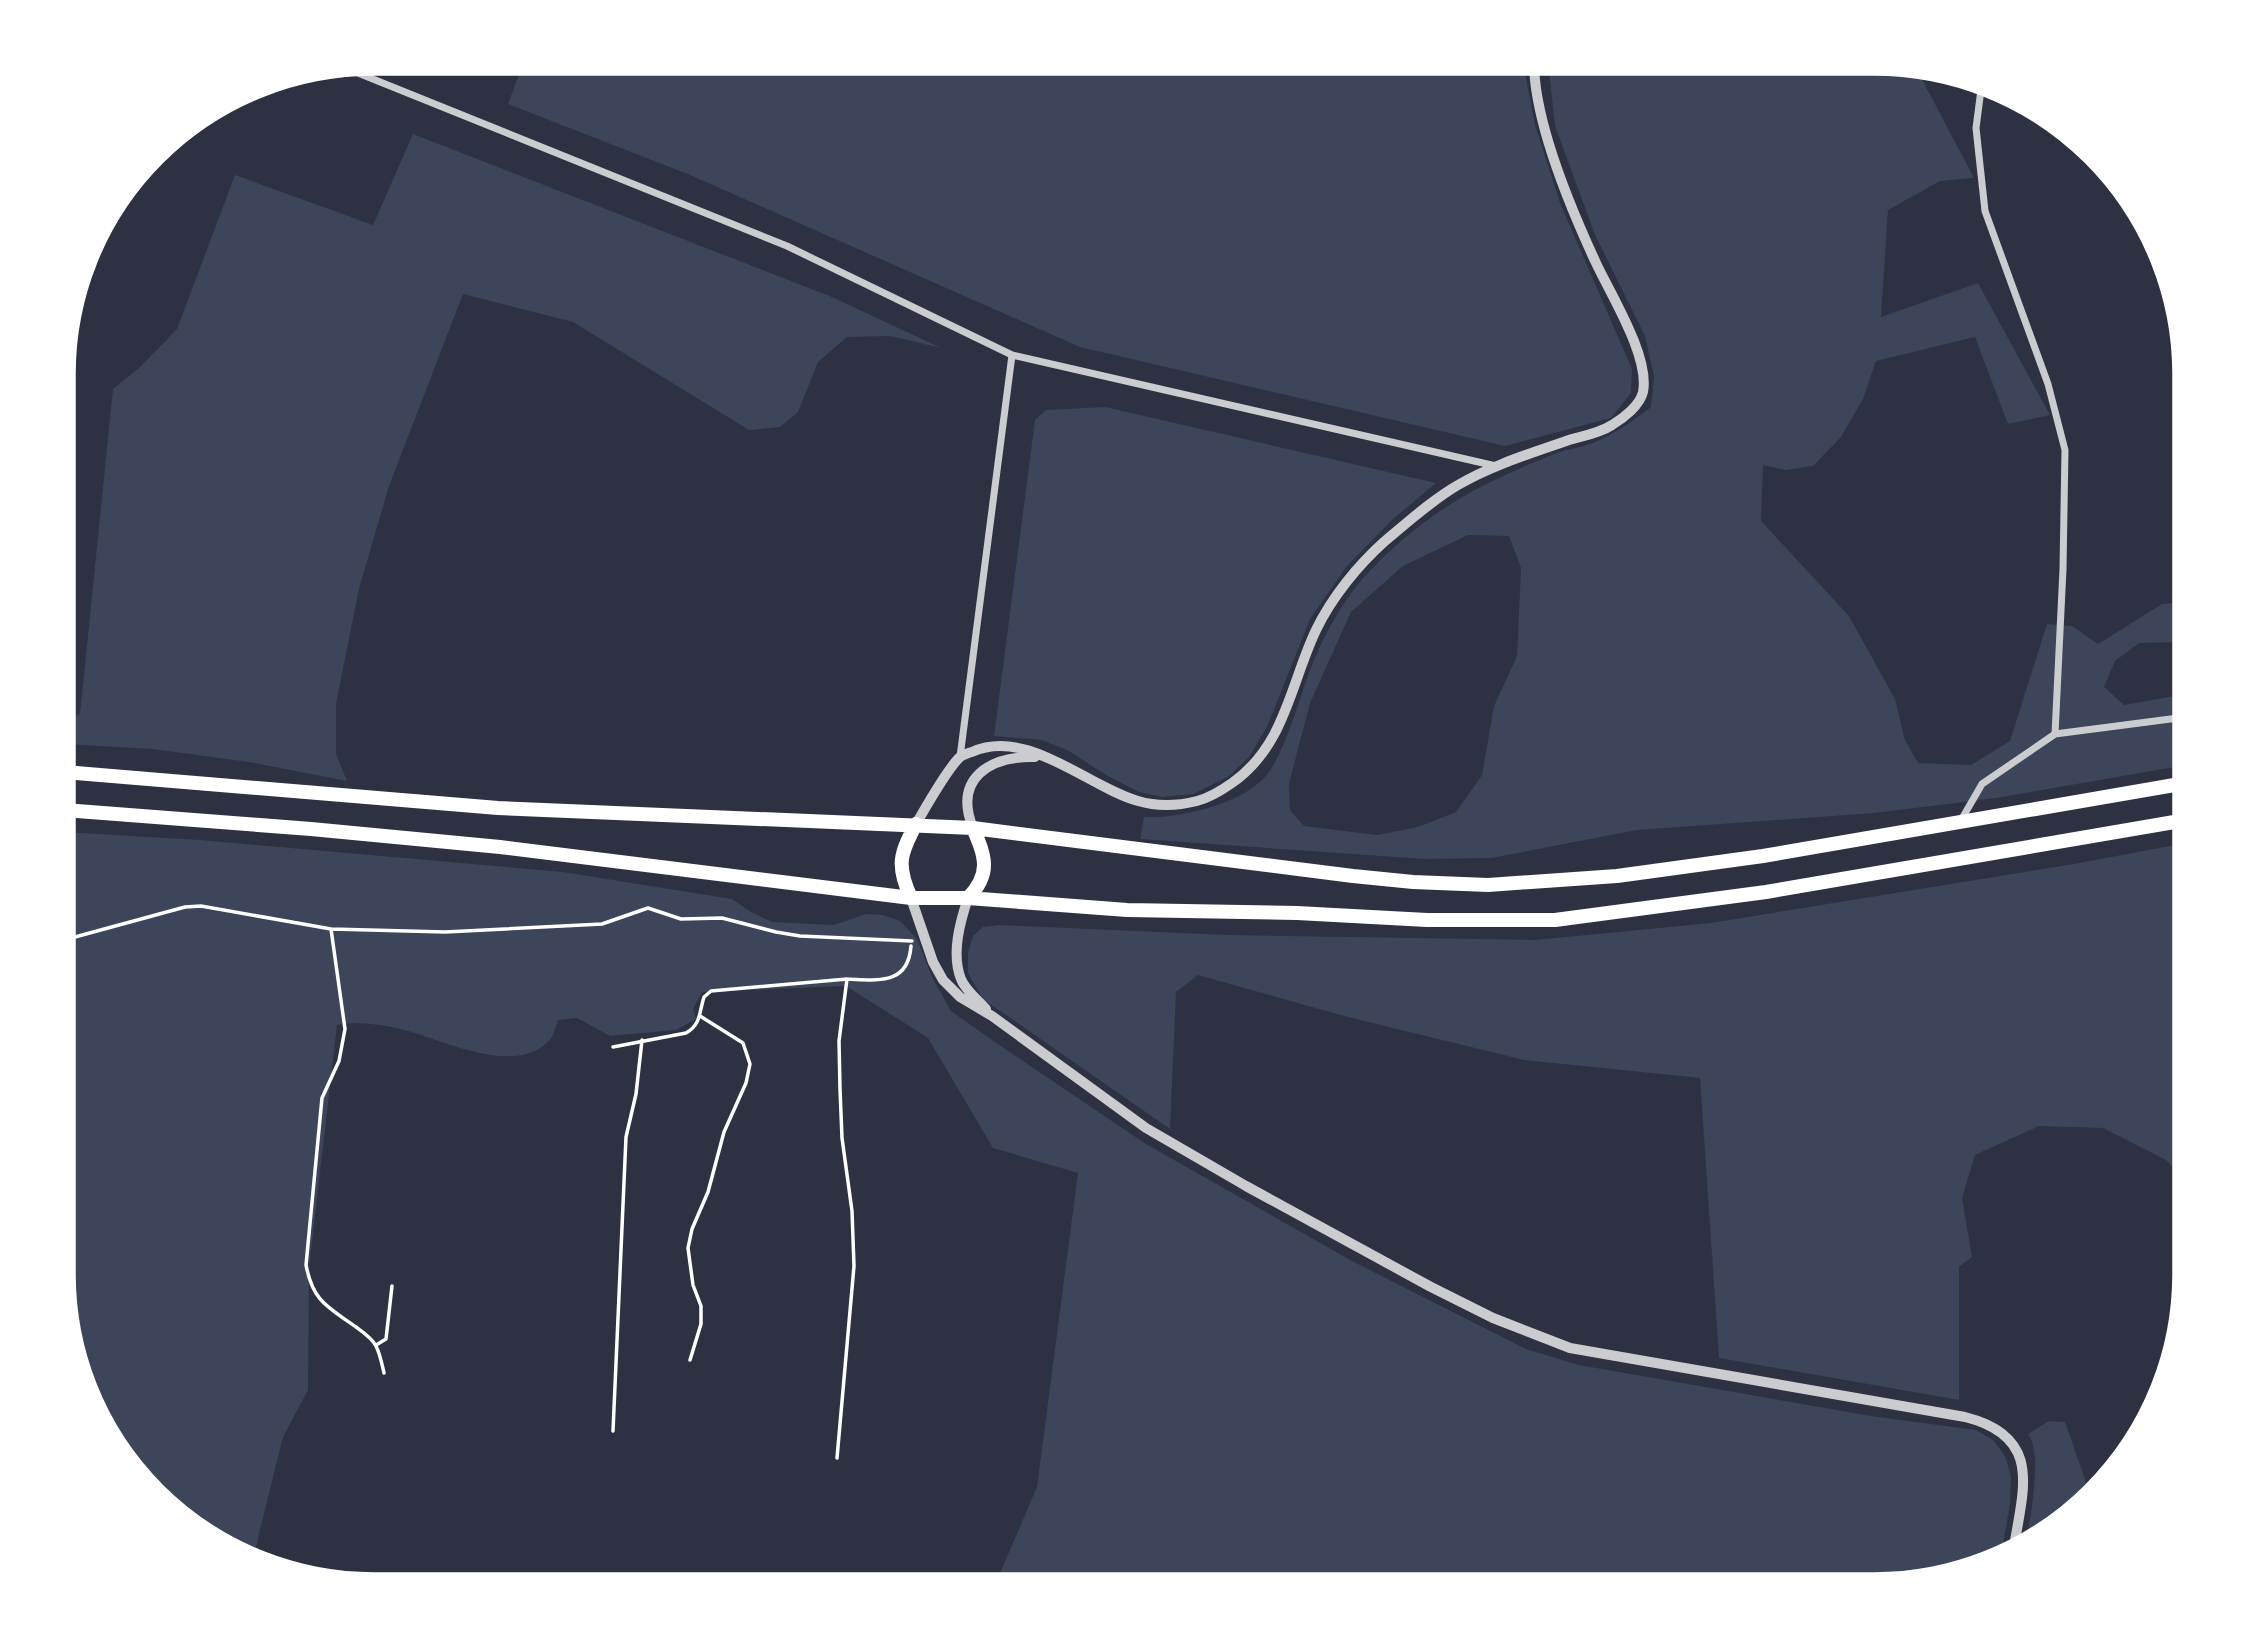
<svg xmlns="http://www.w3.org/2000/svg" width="2248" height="1647" font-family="Mulish,sans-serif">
  <rect width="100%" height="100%" fill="#2d3142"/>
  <path fill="#3c4559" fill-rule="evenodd" d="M524,61l999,1 12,63 25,78 72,166 -1,24 -20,25 -106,28 -425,-99 -390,-172 -182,-71z
    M1548,62h347l20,4 59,112 -34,3 -52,29 -7,107 97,-34 72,132 -42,9 -33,-87 -99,24 -13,38 -22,38 -28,29 -27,4 -23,-5 -2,56 88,95 46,83 10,41 13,23 53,2 39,-24 37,-117 25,2 26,18 64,-40 24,-2v40l-47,1 -24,18 -11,26 20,18 62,-11v71l-190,33 -122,15 -237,17 -145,28 -68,1 -284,-20 4,-22c36,2 103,-14 125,-45 17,-26 26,-59 36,-88 13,-38 34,-80 62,-110 37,-40 83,-74 132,-96 19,-9 39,-18 58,-25 12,-4 24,-6 36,-10 21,-9 40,-22 58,-36l3,-31 -9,-40 -50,-101 -40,-109zM1468,535l41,1 12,32 -4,88 -23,50 -12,69 -26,37 -38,15 -41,8 -73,-9 -14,-16 -1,-26 21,-81 41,-91 52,-46z
    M413,134l419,163 109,51 -51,-12 -43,1 -29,25 -20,50 -18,15 -31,3 -176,-108 -110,-28 -74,192 -30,103 -23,115v50l11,27 -98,-19 -96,-13 -89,-5v-23l16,-7 33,-325 26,-21 38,-39 58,-154 138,50z
    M103,223l-7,47 -13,-1 11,-34z
    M1105,407l331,76 -45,38 -44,45 -37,53 -43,108 -18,30 -21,20 -35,17 -31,3 -23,-5 -33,-17 -37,-24 -27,-11 -48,-4 41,-316 11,-10z
    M64,832l136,8 363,32 169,27 19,13 21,10 62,3 32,-11 17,1 17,6 17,18 16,40 18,32 38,27 157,106 206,117 174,88 53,16 292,51 105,14 17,10 12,16 6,20 -1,28 -9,52 -126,30 -880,-1 42,-98 41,-314 -85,-25 -65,-110 -82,-52 -144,6 -9,17 3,10 -20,11 -66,6 -33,-18 -19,2c-2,6 -4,15 -8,20 -35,38 -108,-1 -149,-11 -21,-5 -43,-8 -64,-4l-28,243 -1,122 -25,47 -30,122 -70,-38 -80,-92 -39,-115z
    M2186,843v337l-20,-20 -63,-32 -64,-2 -64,29 -13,43 10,59 -13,10v133l-240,-42 -19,-280 -176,-18 -180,-44 -146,-41 -22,17 -6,137 -187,-130 -15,-26v-21l5,-16 10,-9 16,-2 229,10 307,5 176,-17 357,-58z
    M2049,1421l16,1 22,63 7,2 -68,56c4,-26 17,-89 2,-109z"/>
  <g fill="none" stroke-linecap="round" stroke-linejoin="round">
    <path stroke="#fff" stroke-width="3.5" d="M331,929l14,100 -6,32 -17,37 -16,167c7,37 22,42 50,62 7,5 16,11 20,19 4,8 6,18 8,27
      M64,940l121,-33 16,-1 130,23 114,3 157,-8 46,-16 33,11 41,-1 54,14 24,4 112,5
      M613,1047l73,-14c15,-8 13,-21 18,-36l7,-6 136,-12
      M376,1345l10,-6 6,-53
      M690,1360l11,-36v-18l-8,-21 -5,-37 4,-19 16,-37 16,-60 22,-49 4,-19 -7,-21 -43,-27
      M613,1431l13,-294 10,-43 6,-54
      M837,1458l17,-192 -2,-55 -10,-73 -2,-49 -1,-48 8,-62c30,1 61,7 64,-33"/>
    <path stroke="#caccd0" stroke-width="7" d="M343,67l444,179 225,109 484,111
      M1982,82l-6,46 9,83 63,173 17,66 -2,119 -8,165 131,-17
      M960,757l52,-402
      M1960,822l22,-38 73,-50"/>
    <path stroke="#caccd0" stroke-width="10" d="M916,824c10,-17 31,-55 44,-67 1,-1 10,-5 12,-5 55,-25 116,35 166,49 20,6 39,5 59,0 12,-3 25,-11 35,-18 53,-37 58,-98 84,-153 16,-33 42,-65 69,-89 23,-19 47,-41 73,-56 34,-20 74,-32 111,-45 14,-4 31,-7 43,-15 12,-7 28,-20 31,-33 7,-35 -32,-97 -47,-129 -25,-54 -62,-142 -62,-201
      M973,828c-20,-50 17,-72 62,-71
      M911,898l22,64 10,18 17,17 32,19 154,112 100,58 185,101 62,31 77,30 395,69c80,20 57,75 48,136
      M968,898c-8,24 -17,56 -7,81 4,11 17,21 25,30"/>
    <path stroke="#fff" stroke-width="14" d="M64,772l434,36 475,20 380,48 60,6 75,3 129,-9 146,-20 423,-73
      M64,810l247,19 189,18 411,51h57l159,12 170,3 130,7h128l211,-28 420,-72
      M911,898c-15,-33 -11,-44 5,-74
      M968,898c24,-25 17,-42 5,-70"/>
  </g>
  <path d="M0 0H2248V1647H0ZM374 74H1874A300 300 0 0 1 2174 374V1274A300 300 0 0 1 1874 1574H374A300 300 0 0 1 74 1274V374A300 300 0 0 1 374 74Z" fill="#fff" fill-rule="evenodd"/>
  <path fill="none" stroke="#fff" stroke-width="3.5" d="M374 74H1874A300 300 0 0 1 2174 374V1274A300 300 0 0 1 1874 1574H374A300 300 0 0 1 74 1274V374A300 300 0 0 1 374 74Z"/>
</svg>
